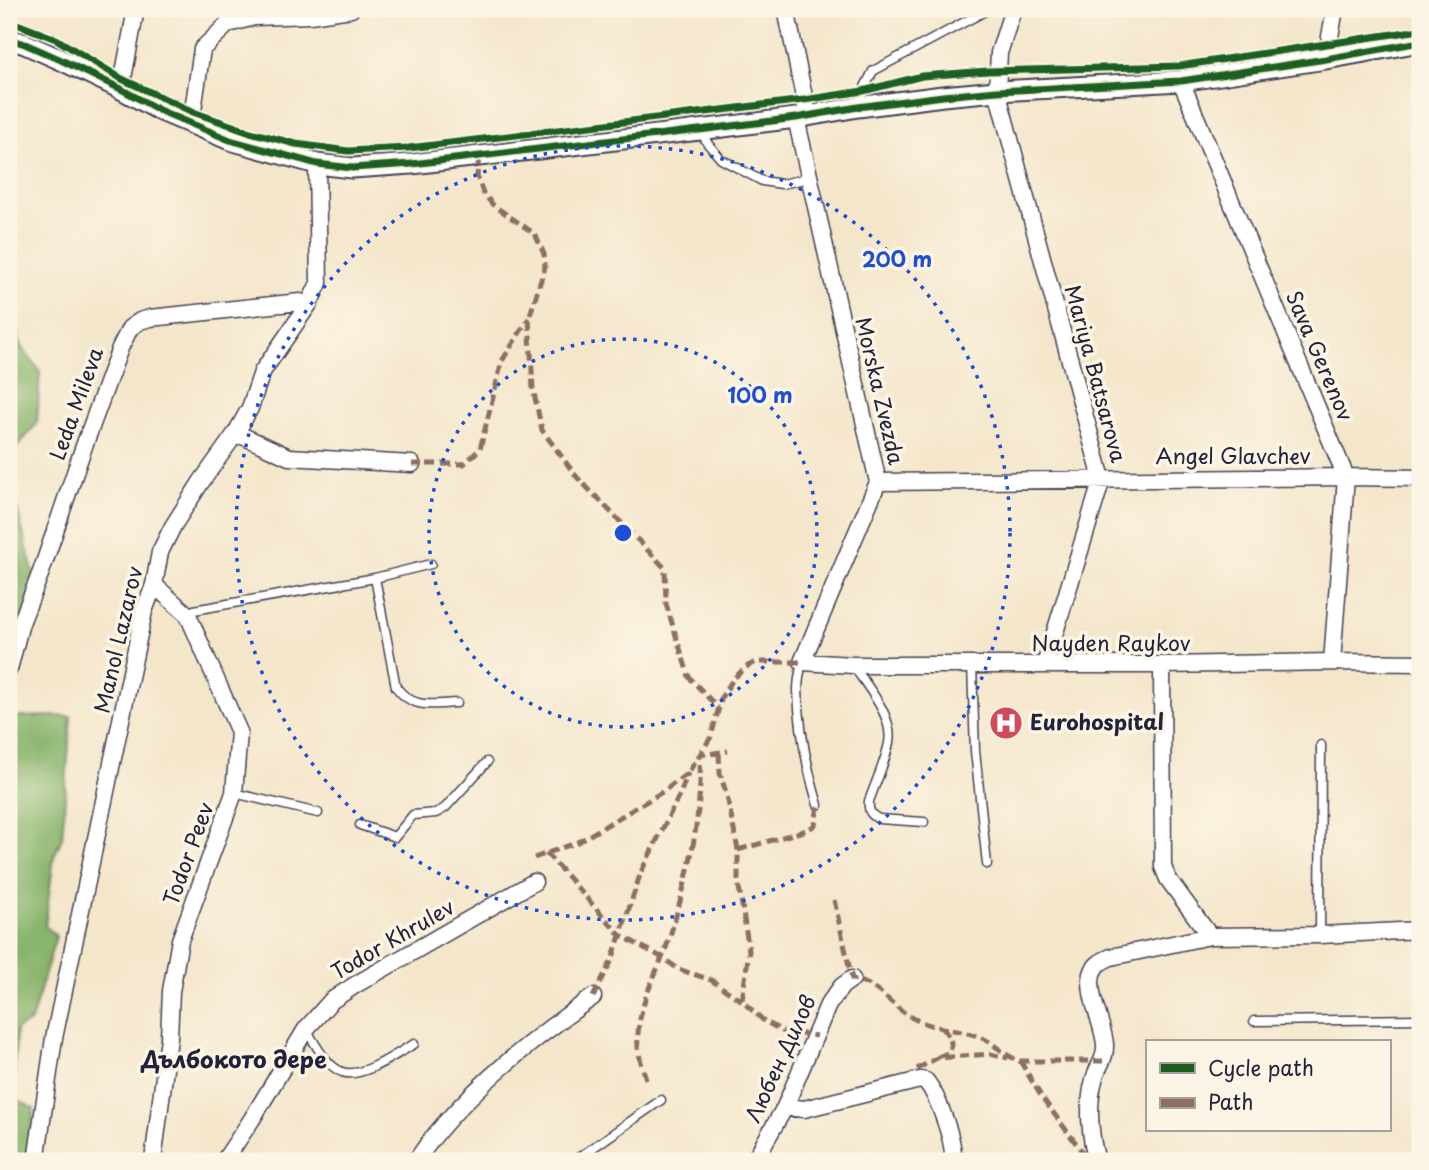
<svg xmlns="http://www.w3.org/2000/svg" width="1429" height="1170" font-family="'Playpen Sans',sans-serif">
  <rect width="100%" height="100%" fill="#fcf5e5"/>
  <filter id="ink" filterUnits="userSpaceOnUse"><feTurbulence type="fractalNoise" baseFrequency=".0143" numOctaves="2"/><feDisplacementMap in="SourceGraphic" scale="14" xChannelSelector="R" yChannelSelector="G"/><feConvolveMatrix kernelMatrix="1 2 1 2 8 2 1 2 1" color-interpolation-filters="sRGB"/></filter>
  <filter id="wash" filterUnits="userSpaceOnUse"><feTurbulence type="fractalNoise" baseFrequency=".00686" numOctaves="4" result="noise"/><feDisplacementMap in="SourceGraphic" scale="28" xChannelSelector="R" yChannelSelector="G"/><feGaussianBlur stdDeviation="1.57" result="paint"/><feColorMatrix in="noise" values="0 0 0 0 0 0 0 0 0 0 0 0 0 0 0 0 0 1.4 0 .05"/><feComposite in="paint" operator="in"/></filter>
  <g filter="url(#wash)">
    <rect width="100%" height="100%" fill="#f4e6cb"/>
    <path fill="#88b46c" stroke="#556b54" stroke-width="2" d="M9,307l13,41 18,23 -3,52 -28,34z
      M9,490l4,3 24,94 -28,90z
      M71,716l-9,122 -8,18 -9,70 11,10 -25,85 -15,9 -2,68 20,11 -7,52h-18v-444z"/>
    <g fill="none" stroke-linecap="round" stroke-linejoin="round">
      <path stroke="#43a9c3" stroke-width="3.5" d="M9,914l1,35 -1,5"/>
    </g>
  </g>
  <g filter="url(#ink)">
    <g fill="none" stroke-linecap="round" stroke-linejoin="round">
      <defs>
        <path id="service" d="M859,105l4,-14 10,-20 116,-62
          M701,132l7,12 13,15 41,22 20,3 27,-6
          M375,578l21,109c17,23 36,17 61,16
          M188,615l6,-5 181,-32 56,-14
          M802,662c-2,9 -4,19 -4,28 1,38 9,78 20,115
          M853,665c14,22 41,51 36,78 -3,17 -14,41 -20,58 -1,9 1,14 10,18l45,3
          M972,665l3,86 12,113
          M234,793l84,20
          M360,825l35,12 18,-22 23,-2 9,-5 42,-46
          M1320,935l1,-190
          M1254,1021l166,-2
          M306,1029c9,14 19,36 36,43 20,7 54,-18 72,-28
          M574,1161l87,-61"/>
        <path id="minor" d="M786,9l22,107
          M1013,9l-14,44 -2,38 105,388 -57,186
          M1326,59l9,-50
          M1181,81l165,396 -14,185
          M121,89l15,-80
          M796,118l82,364 -76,180 51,3h309l170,-3 88,1
          M191,124l11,-75 26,-25 26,-7 56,-2 41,-6
          M236,433l53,24 123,7
          M878,482l468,-5 74,1
          M1162,665l1,202 5,12 42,57
          M9,669l12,-46 20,-51 42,-123 37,-101 10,-20 10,-7 10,-3 150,-16 9,2
          M785,1107l19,2 116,-29 6,1c12,15 29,61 27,80
          M36,1161l18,-123 90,-427 10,-26 6,-33 13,-26 28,-44 35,-49 14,-25 12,-36 47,-68 10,-21 -2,-119
          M153,1161l16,-123 2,-47 9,-51 54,-147 5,-61 -51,-117 -34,-30
          M224,1161l28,-42 54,-90 25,-28 24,-16 179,-103
          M416,1161c41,-62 116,-122 177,-164
          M754,1161l31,-54 43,-102 14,-19 10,-7
          M1097,1161c-7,-24 -10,-56 -3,-81 3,-14 12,-20 11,-36 -2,-21 -18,-50 -13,-70 3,-10 10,-13 19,-17l99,-21 110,-1 100,-5"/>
        <path id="tertiary" d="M9,39l16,5 34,15 62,30 40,22 69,29 87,24 35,4 60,-4 287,-34 97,-12 62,-11 85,-11 54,-5 184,-10 145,-22 94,-17"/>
      </defs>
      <use href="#service" stroke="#423f51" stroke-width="11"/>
      <use href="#minor" stroke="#423f51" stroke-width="19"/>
      <use href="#tertiary" stroke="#423f51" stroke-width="23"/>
      <use href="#service" stroke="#fff" stroke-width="8"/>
      <use href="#minor" stroke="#fff" stroke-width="16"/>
      <use href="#tertiary" stroke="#fff" stroke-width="19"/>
      <path stroke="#8d6e63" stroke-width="5" stroke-dasharray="10 5" stroke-linecap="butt" d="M479,156l-2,20 6,17 10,12 42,29 9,20 1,13 -16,51 4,71 9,41 34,46 89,92 1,36 23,73 29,31
        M412,464h52l16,-15 22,-88 27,-43
        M719,753l1,20 7,23 11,54v30l11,71 -7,50
        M738,850l69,-20 8,-5 3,-20
        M546,853l74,82 43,23 15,11 33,11 31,21 21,19 19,11 34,5
        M534,858l44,-16 86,-51 24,-18 23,-36 11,-41 12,-18 12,-11 10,-5h46
        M834,900l18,79c25,4 38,26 59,38 21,12 45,12 67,19 16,6 26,20 42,25h83
        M593,997l19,-37 29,-88 39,-78 8,-21
        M938,1057l12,-5c3,-10 0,-15 -7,-23
        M1020,1061l21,35 48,65
        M917,1069l20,-11 53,-4 18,4
        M646,1079c-3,-10 -7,-22 -8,-32 -2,-31 11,-59 23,-87 6,-13 10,-27 14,-41 16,-53 27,-108 25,-164l28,-4"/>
      <defs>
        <path id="cycleway" d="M9,21l47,18 66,40 71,33 57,20 46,12 52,7 61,-3 395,-48 59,-9 59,-15 66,-5 191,-5 241,-36
          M9,39l16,5 34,15 62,30 40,22 69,29 87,24 35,4 60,-4 287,-34 97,-12 62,-11 85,-11 54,-5 184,-10 145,-22 94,-17"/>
      </defs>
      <use href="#cycleway" stroke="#fcf5e5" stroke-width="11"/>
      <use href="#cycleway" stroke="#1b5e20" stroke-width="7"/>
    </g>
  </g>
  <g fill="none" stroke="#1d4ed8" stroke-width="3.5" stroke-dasharray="3.5 7">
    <circle cx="623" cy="533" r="194"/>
    <circle cx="623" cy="533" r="387"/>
  </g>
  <defs>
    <symbol id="hospital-disc" viewBox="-11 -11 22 22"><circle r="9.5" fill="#d1495b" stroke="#fcf5e5"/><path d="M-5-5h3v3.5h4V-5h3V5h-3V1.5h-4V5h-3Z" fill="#fff"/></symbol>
  </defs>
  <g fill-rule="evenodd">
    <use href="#hospital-disc" x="987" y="704" width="38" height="38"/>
  </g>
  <g text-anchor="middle" stroke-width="7" stroke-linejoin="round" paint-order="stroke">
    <g font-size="21" fill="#22223b" stroke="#fcf5e5">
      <text transform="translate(1319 356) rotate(67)" y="7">Sava Gerenov</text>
      <text transform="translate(1095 374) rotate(75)" y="7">Mariya Batsarova</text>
      <text transform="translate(879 391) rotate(77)" y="7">Morska Zvezda</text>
      <text transform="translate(77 404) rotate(-70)" y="7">Leda Mileva</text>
      <text x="1233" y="464">Angel Glavchev</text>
      <text transform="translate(119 640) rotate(-77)" y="7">Manol Lazarov</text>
      <text x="1111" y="651">Nayden Raykov</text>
      <text transform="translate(189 854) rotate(-70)" y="7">Todor Peev</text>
      <text transform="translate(393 940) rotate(-30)" y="7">Todor Khrulev</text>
      <text transform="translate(781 1059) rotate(-65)" y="7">Любен Дилов</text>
    </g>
    <g font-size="21" font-weight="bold" fill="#22223b" stroke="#fcf5e5" text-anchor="start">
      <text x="1030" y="730">Eurohospital</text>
    </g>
    <g font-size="23" font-weight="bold" fill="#22223b" stroke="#fcf5e5">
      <text x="234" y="1068">Дълбокото дере</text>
    </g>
  </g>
  <circle cx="623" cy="533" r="10" fill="#1d4ed8" stroke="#fcf5e5" stroke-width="3.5"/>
  <g font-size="21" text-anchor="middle" font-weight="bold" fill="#1d4ed8" stroke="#fcf5e5" stroke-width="7" stroke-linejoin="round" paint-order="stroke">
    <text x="897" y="267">200 m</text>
    <text x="760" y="403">100 m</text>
  </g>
  <rect width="1429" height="1170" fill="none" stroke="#fcf5e5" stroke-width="35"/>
  <rect x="1146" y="1040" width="245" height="91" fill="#fcf5e5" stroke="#a5a1a1" stroke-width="2"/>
  <rect x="1160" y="1063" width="35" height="10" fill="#1b5e20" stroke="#a5a1a1" stroke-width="2"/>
  <text x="1208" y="1076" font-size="21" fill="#22223b">Cycle path</text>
  <rect x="1160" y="1098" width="35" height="10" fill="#8d6e63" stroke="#a5a1a1" stroke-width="2"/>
  <text x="1208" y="1110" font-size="21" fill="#22223b">Path</text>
</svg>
